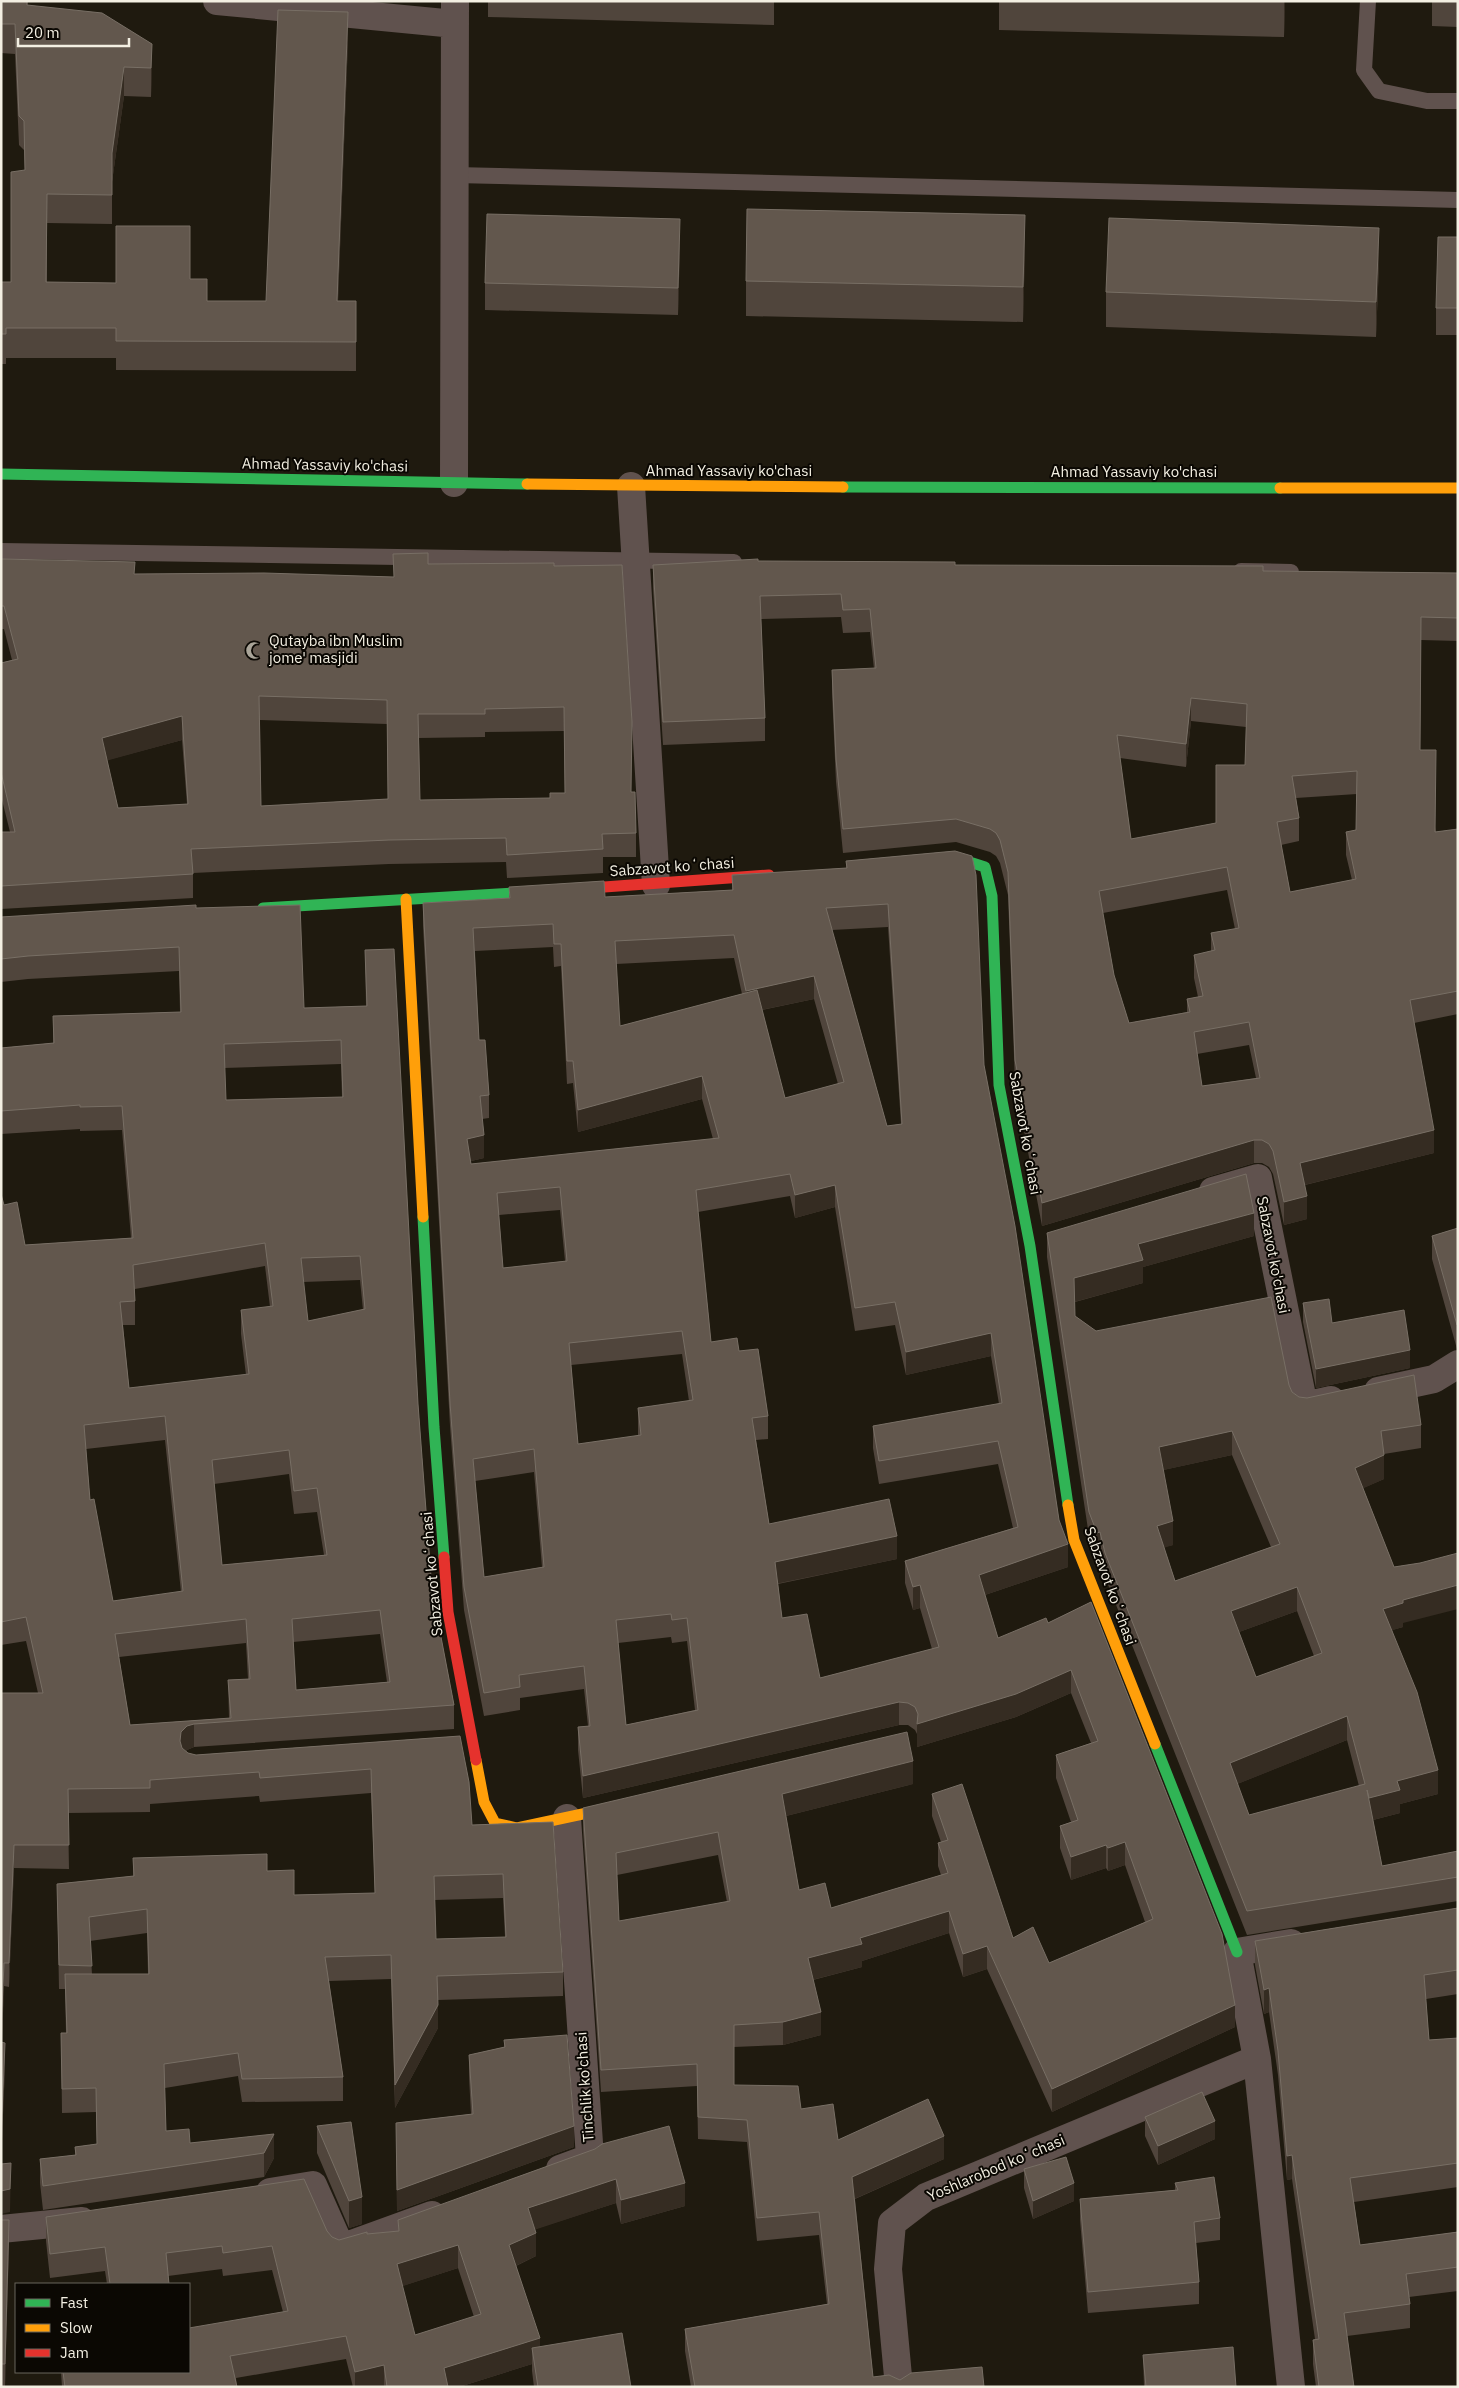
<svg xmlns="http://www.w3.org/2000/svg" width="1459" height="2388" font-family="'IBM Plex Sans',sans-serif">
  <rect width="100%" height="100%" fill="#1f1a0f"/>
  <g fill="none" stroke-linecap="round" stroke-linejoin="round">
    <path stroke="#60524e" stroke-width="16" d="M1368,1l-4,69 15,21 48,10h31
      M455,175l1003,25
      M1,551l733,11
      M1241,571l50,1"/>
    <path stroke="#60524e" stroke-width="28" d="M217,1l238,23
      M454,483l1,-482
      M631,486l25,399
      M1213,1191l45,-13 46,228 27,-6
      M1378,1391l56,-12 24,-15
      M560,2169l30,-11 -23,-340
      M270,2192l43,-7 28,63 91,-33
      M1,2229l81,-8
      M899,2387l-11,-118 4,-46 34,-26 331,-138
      M1291,2387l-34,-328 -20,-107 54,-9"/>
    <path stroke="#30b455" stroke-width="11" d="M1,474l526,10
      M843,487l437,1
      M936,860l21,-2 28,9 7,29 7,189 31,161 38,259
      M263,908l300,-18
      M423,1217l11,210 10,130
      M1155,1744l82,208"/>
    <path stroke="#ff9f0a" stroke-width="11" d="M527,484l316,3
      M1280,488h178
      M406,899l17,318
      M1068,1505l6,35 81,204
      M476,1760l8,42 11,21 22,5 103,-22"/>
    <path stroke="#e5322d" stroke-width="11" d="M563,890l206,-15
      M444,1557l4,55 28,148"/>
  </g>
  <path fill="#50453c" fill-rule="evenodd" d="M1,1h27l-1,5 125,38 -1,53 -27,-1 -12,86v42l-65,-1v59l69,1 74,-4 17,22h59l82,-260 -10,260h18v70l-240,-1v-12h-110v6h-5v-82h10l14,-111 -1,-21 -5,-5 -4,-91 -14,-1z
    M488,1h286v24l-286,-8z
    M999,1h286l-1,36 -285,-7z
    M1432,1h26v26l-26,-1z
    M1458,237v98h-22v-27z
    M680,246l-2,69 -193,-5v-27z
    M1025,250l-2,72 -277,-6v-35z
    M1379,263l-3,74 -270,-10v-35z
    M1,559l134,15 258,3 35,-13 126,2 77,226 5,41v24h-33v16l-96,5 -1,-16 -117,2 -196,9v25l-192,11v-77h9l-9,-36v-133l11,-3 -8,-31h-3zM260,720l127,4 1,75 -127,7zM564,731l1,62 -15,5 -130,2 -1,-62 66,-1v-5zM182,740l5,64 -69,4 -11,-48z
    M758,561l505,10 195,2v68l-37,-1 -1,110 16,82 22,-3v185l-44,9 20,130 -129,32 2,34 -23,6 -11,-51 -4,-7 -7,-4h-8l-212,63 -27,-143 -7,-188 -8,-32 -4,-7 -6,-4 -34,-10 -113,11 -7,-71 -4,-89v-23l42,-1 -4,-37 -27,1 -2,-16 -80,2 4,99v23l-102,4 -10,-157v-23zM1191,721l55,6 -1,38 -29,58 -85,16 -11,-81 66,9zM1357,794l-1,36 -10,2v23l6,25 -62,12 -9,-47 18,-4v-23l-3,-20zM1227,890l8,39 -24,4v18l-17,4v23l4,19 -11,2v13l-58,11 -15,-48 -11,-62zM1249,1045l7,33 -54,8 -5,-32z
    M955,851l29,214 75,455 9,47 -83,28 13,43 50,-15 43,-21 144,425 -183,85 -65,-143 -24,8 -14,-44 -87,28v6l-49,13 8,55 -38,10 -49,2v38l67,24 37,31 106,19 -89,40 18,178 27,3 84,7h-293l-6,-36v-22l142,-25 -8,-69 -62,6 -10,-99 -49,-3 -1,-53 -96,6 -18,-262v-22l330,-24 -127,32 13,74 32,18 110,-33 -3,-9v-23l3,-1 -9,-26v-22l81,144 36,25 96,-41 -20,-57 -17,6 -2,-3 -35,12 -11,-32v-22l11,-4 -15,-44v-23l35,-12 -20,-50 -55,24 -99,30v-13l-2,-4 -7,-5h-9l-316,73 -5,-48v-23l10,-1 -4,-37 -64,9v12l-36,6 -20,-106 -14,-184 -27,-500v-23l86,-5v-11l96,10 127,-7v-15l114,-7v-7zM888,927l13,197 -14,2 -55,-196zM553,947l1,20 7,-1 6,118 6,-1 5,49 124,-33 11,40 -242,25v-3l13,-3 -2,-39 7,-1v-23l-10,-55 -4,-89zM734,958l8,36 -122,32 -4,-62zM814,999l24,85 -53,14 -23,-88zM790,1196l5,22 40,-11 20,124 40,-6 11,50 85,-19 8,48 -126,22v22l6,36 119,-20 15,64 -108,33v22l8,27 7,-2 12,41 -112,29 -38,-60 -4,-34 119,-25 -128,-35 -13,-84 12,-1v-23l-29,-65 -28,-9 -13,-130zM560,1210l5,51 -62,7 -4,-53zM682,1354l7,47 -51,7v28l-60,8 -7,-79zM534,1472l8,95 -58,10 -9,-96zM671,1637l1,6 15,-2 8,69 -69,15 -8,-82zM718,1855l9,47 -108,19 -2,-46z
    M196,908l108,100 62,-2 -1,-56 53,454 14,186 22,115v24l-260,18 -7,3 -1,1 2,2 8,2 264,-19 12,89 81,-3 10,150v24l-125,4v28l-43,80 -4,-129 -62,2 14,96v24l-101,1 -4,-26 -73,12 1,43 24,12 84,-9v24l-10,19 -221,33 -3,-27v-24l35,-4v-8l22,-3 -1,-32 -34,1 -1,-80h5l-1,-44h-6l-2,-105 76,-8v-18l134,13 27,24 81,-2 -4,-100 -111,9 -1,-6 -109,8v8l-82,1 1,56 -55,-1 -5,119 -5,-1 -2,56 3,25 -4,96v-470h37l-12,-52 -25,4v-451l3,11 21,40 106,-7 -9,-108 -42,1v-2l-79,5v-86l52,-5v-27l127,-4 -1,-41 -151,8 -27,3v-65zM341,1064l1,33 -116,3 -2,-32zM265,1266l5,41 -29,3v24l5,41 -117,13 -6,-63h12v-36zM360,1280l3,30 -55,11 -5,-39zM165,1440l16,152 -68,9 -23,-101 -4,-51zM289,1474l5,40 23,-2 7,43 -102,10 -8,-81zM380,1634l7,48 -91,8 -3,-48zM246,1643l2,36 -20,1 1,38 -99,7 -11,-68zM503,1898l2,39 -69,2 -1,-39zM147,1933l1,41h-56l-2,-33z
    M1458,1228v121h-1l-25,-90v-23z
    M1047,1233l207,3 -111,31v16l-68,19v14l21,15 193,54 3,7 7,5 122,28v23l-37,6v25l-21,9 31,79 26,-4 -17,60v4l-11,3 46,164 -38,10v9l-27,7 9,46 76,-15v50l-211,34 -142,-358 -5,-21 -3,1 -8,-21 -42,-279zM1232,1455l39,92 -96,34 -11,-34 9,-2 -10,-75zM1297,1611l17,45 -58,21 -17,-45zM1347,1740l12,46 -110,29 -12,-31z
    M1303,1303l29,20 78,45 -94,20 -13,-66z
    M1457,1767h1v27l-1,-4z
    M1458,1908v86l-32,5 3,41 29,-2v149l-104,15 6,43 98,-13v59l-49,6 1,7v24l-63,8 7,51h-38l-3,-23v-24l2,-1 -23,-160 -5,1 -9,-105 -9,-63 -5,2 -9,-49v-24z
    M504,2040l70,107 -177,64 -1,-88 75,-9 -2,-37v-22l35,-8z
    M1145,2117l70,22 -57,26 -13,-29z
    M317,2126l45,98 -13,4 -32,-75z
    M595,2149l90,57 -64,18 -5,-21 -81,26 1,27 -20,10 24,81 91,40h-97l-2,-16v-7l-73,23h-106l-7,-28 -110,19 1,9h-175l-1,-15h128l94,-60 -11,-42 -49,6 -1,-7 -54,7 1,8h-62l-2,-13 -55,7 -4,-37v-24l281,14 5,6 7,3 28,-6 31,-3zM458,2268l16,49 -59,18 -13,-49z
    M1024,2169l50,32 -41,18 -9,-31z
    M1175,2183l45,35v22l-24,3 3,39v22l-111,9 -8,-93v-21l95,-9z
    M1,2220l8,24 -4,143h-4z
    M1143,2355l93,32h-92z"/>
  <path fill="#352c22" d="M1284,1h1l-1,36z
    M348,12v29l-11,289v-29z
    M152,44v29l-1,24v-29z
    M124,67v29l-12,86v42v-71z
    M1025,215v35l-2,72v-35z
    M680,219v27l-2,69v-27z
    M1379,228v35l-3,74v-35z
    M1191,698v23l-5,46v-23z
    M182,716v24l-80,22v-24z
    M814,976v23l-68,14v-22z
    M702,1076v23l-124,33v-22z
    M1434,1130v23l-134,33v-23z
    M484,1135v23l-17,4v-23z
    M1254,1140v23l-212,63v-23z
    M835,1185v22l-40,11v-23z
    M1307,1196v23l-23,6v-23z
    M1254,1213v23l-111,31v16l-69,19v-24l64,-34z
    M991,1333v23l-85,19v-23z
    M1410,1350v18l-94,20v-19z
    M1232,1431v24l-73,16v-24z
    M1384,1455v24l-29,13v-24z
    M1173,1521v24l-16,5v-24z
    M1100,1532v24l-3,1v-24z
    M897,1536v23l-122,25v-22z
    M1068,1544v23l-89,30v-22z
    M920,1585v23l-7,2v-23z
    M1458,1585v24l-55,14v4l-20,6v-24l20,-9z
    M1297,1587v24l-66,24v-24z
    M1071,1670v23l-55,24 -99,30v-23z
    M899,1702v23l-316,73v-22z
    M1347,1716v24l-117,47v-24z
    M194,1724v23l-7,3 -6,6 -1,-15 1,-9 6,-6z
    M913,1761v23l-131,33v-23z
    M1438,1770v24l-38,10v9l-31,8v-23l28,-17z
    M1125,1842v23l-17,6v-23z
    M14,1845v23l-5,119v-24z
    M1106,1845v23l-35,12v-23z
    M949,1911v22l-87,28v6l-54,14v-23l52,-20z
    M987,1946v23l-24,8v-23z
    M4,1963v23l-3,69v-24z
    M1269,1988v24l-5,2v-24z
    M438,2005v23l-43,80v-23z
    M1235,2005v22l-183,85v-23z
    M821,2012v23l-38,10v-23z
    M5,2043v24l-4,96v-24z
    M1215,2121v18l-57,26v-19z
    M574,2126v21l-177,64v-21z
    M274,2134v24l-10,19v-24z
    M944,2136v23l-92,41v-23z
    M1292,2155v24l-5,1v-24z
    M11,2163l-1,49 -9,2v-23z
    M616,2179v24l-88,29v-24z
    M685,2183v23l-64,18v-24z
    M1074,2183v18l-41,18v-18z
    M362,2197v27l-13,4v-27z
    M9,2220v24l-4,143v-23z
    M536,2233v23l-27,13v-24z
    M458,2245v23l-61,20v-24z
    M540,2338v23l-8,-13v16l-73,23h-15v-19z
    M384,2365v22h-29v-15z"/>
  <path fill="#62574d" stroke="#786f65" fill-rule="evenodd" d="M1,1h26v4l75,8 50,31 -1,24 -27,-1 -12,86v42l-65,-1 -1,88 70,1v-57h74v53h17v22h59l12,-291 70,2 -11,289h19v41l-240,-1v-13h-110v6h-5v-52h10v-110l14,-2 -1,-49 -5,-5 -4,-92h-14z
    M747,209l278,6 -2,72 -277,-6z
    M487,214l193,5 -2,69 -193,-5z
    M1109,218l270,10 -3,74 -270,-10z
    M1438,237h20v71h-22z
    M428,553v11l126,-1v3l68,-1 10,157 -1,70h4l1,41 -34,1 1,15 -96,6 -1,-17 -117,2 -198,9 2,25 -192,12v-54h14l-14,-60v-109l17,-4 -14,-53h-3v-47l134,3 -1,12 130,-1 130,4 -1,-23zM259,696l128,4 1,99 -127,7zM564,707l1,86h-15v5l-130,2 -2,-86h67v-5zM182,716l6,88 -70,4 -16,-70z
    M758,559v2l197,1v3l308,1v5l195,2v45l-37,-1 -1,133h16l-1,82 23,-3v162l-48,9 24,130 -134,33 7,33 -23,6 -11,-51 -4,-7 -7,-4h-8l-212,63 -27,-143 -7,-188 -8,-32 -4,-7 -6,-4 -34,-10 -113,10 -7,-70 -4,-89 44,-2 -6,-59 -27,1 -2,-16 -81,2 5,122 -102,4 -10,-157zM1191,698l56,6 -2,61h-29v58l-85,16 -14,-104 69,9zM1357,771l-1,59 -10,2 10,47 -66,13 -13,-70 22,-4 -7,-42zM1227,867l12,61 -28,5 4,17 -21,5 9,41 -16,3 3,13 -61,11 -15,-48 -15,-84zM1249,1022l11,56 -58,8 -8,-54z
    M955,851l17,5 4,19 8,190 31,161 44,294 9,24 -89,31 19,63 48,-20 2,5 43,-21 131,332 13,71 -183,84 -65,-143 -24,8 -14,-43 -89,27 2,6 -54,14 13,54 -38,10 -49,3v60l64,1 3,23 32,-5 5,36 90,-41 16,37 -92,41 21,200 16,-2 11,5 11,-7 71,-6 2,20h-289l-10,-58 144,-25 -10,-92 -62,6 -10,-98 -49,-3 -1,-53 -96,6 -18,-262 324,-76 6,29 -131,33 17,96 26,-7 6,25 117,-35 -10,-30 10,-3 -16,-46 30,-10 51,154 20,-11 16,36 104,-44 -28,-77 -17,6 -2,-3 -35,12 -11,-31 18,-6 -22,-65 42,-14 -27,-71 -55,24 -99,30 1,-10 -3,-7 -7,-4 -9,-1 -316,74 -5,-49 12,-1 -6,-60 -65,9 1,12 -36,6 -20,-106 -14,-184 -27,-500 87,-5 -1,-11 95,-6 1,16 128,-7 -1,-15 115,-7 -1,-7zM888,904l14,220 -15,2 -61,-218zM553,924l1,20h7l6,117h6l5,49 124,-34 17,62 -248,26 -4,-25 17,-4 -4,-39 9,-1 -4,-55h-6l-6,-112zM734,935l12,56 68,-15 30,106 -59,16 -28,-108 -137,36 -5,-85zM790,1174l5,21 40,-10 20,123 40,-6 11,50 85,-19 11,70 -129,23 6,35 119,-20 20,86 -113,34 8,26 7,-2 19,62 -119,31 -13,-64 -25,4 -7,-56 122,-26 -8,-37 -120,25 -17,-106 16,-2 -10,-67 -19,2 -2,-13 -26,4 -15,-152zM560,1187l7,74 -64,7 -6,-75zM682,1331l11,69 -55,8 3,27 -63,9 -9,-101zM534,1449l10,118 -60,10 -11,-118zM671,1614l1,6 15,-2 11,92 -72,15 -10,-105zM718,1832l12,69 -111,20 -3,-68z
    M196,905v3l104,-3 4,103 63,-2 -2,-56 29,-1 24,455 14,186 22,115 -260,19 -7,2 -6,6 -1,9 2,7 6,5 8,2 264,-19 9,46 3,43 81,-3 10,150 -126,4 1,29 -43,80 -4,-130 -66,2 18,120 -101,2 -4,-26 -74,11 2,67 23,-2 1,14 84,-9 -10,19 -221,33 -3,-27 36,-4 -1,-8 22,-3 -1,-56 -34,1 -1,-56h6l-2,-59h84l-2,-65 -58,8 3,49 -33,-1 -2,-81 77,-8 -1,-18 134,-4v17l27,-1v25l81,-2 -4,-124 -111,9 -1,-6 -109,8v8l-82,1 1,56h-55l-5,118h-5l-3,68v-338h42l-17,-76 -25,5v-428l3,11 13,-3 8,43 108,-7 -11,-132 -42,1v-2l-79,6v-63l53,-5 -1,-27 128,-4 -2,-65 -151,9 -27,3v-42zM341,1040l2,57 -117,3 -2,-56zM265,1243l8,63 -32,4 8,64 -120,14 -9,-86 15,-1 -2,-36zM360,1256l5,53 -57,12 -7,-63zM165,1416l18,175 -70,10 -19,-102 -4,1 -6,-75zM289,1450l5,41 23,-3 10,67 -105,10 -10,-105zM380,1610l10,72 -94,8 -4,-71zM246,1619l4,60 -22,1 3,38 -101,7 -15,-91zM503,1874l3,63 -70,2 -2,-63z
    M1246,1174l8,39 -116,31 5,16 -69,18 1,38 21,15 175,-34 18,88 3,7 7,5 8,1 107,-23 7,50 -40,6 3,24 -29,13 39,99 26,-4 38,-10v32l-55,15v3l-20,6 34,83 21,78 -41,11 3,9 -31,8 -2,-8 15,76 76,-15v26l-211,34 -142,-358 -5,-21 -3,1 -8,-21 -42,-279zM1232,1431l48,113 -105,37 -18,-55 16,-5 -14,-74zM1297,1587l25,66 -66,24 -25,-66zM1347,1716l18,68 -116,31 -19,-52z
    M1458,1228v98l-1,-1 -25,-89z
    M1329,1299l3,24 72,-13 6,40 -94,19 -13,-66z
    M1458,1908v62l-34,5 5,65 29,-2v125l-108,15 10,67 98,-13v35l-52,7 4,30 -66,9 10,74h-35l-6,-47 6,-1 -27,-184 -5,1 -9,-105 -9,-63 -5,2 -9,-49z
    M567,2035l7,91 -177,64 -1,-67 77,-9 -4,-59 36,-8 -1,-7z
    M1,2042l4,1 -4,96z
    M1202,2092l13,29 -57,25 -13,-29z
    M351,2122l11,75 -13,4 -32,-75z
    M669,2126l16,57 -64,17 -5,-21 -88,29 8,25 -27,12 31,93 -96,30 4,19h-61l-3,-22 -29,7 -9,-36 -116,20 7,31h-172l-2,-15h126v-44l99,-17 -16,-65 -49,7 -1,-7 -56,7 3,31h-59l-5,-37 -55,7 -4,-37 258,-38 23,52 5,6 7,3 28,-8v2l32,-3 -1,-11 197,-71 7,-5zM458,2245l23,69 -66,21 -18,-71z
    M1066,2157l8,26 -41,18 -9,-32z
    M11,2163l-1,26 -9,2v-27z
    M1214,2177l6,41 -26,4 5,60 -111,10 -8,-93 98,-9 -3,-7z
    M1,2220h8l-4,144h-4z
    M622,2333l9,54h-93l-6,-39z
    M1233,2347l3,40h-90l-3,-32z"/>
  <defs>
    <symbol id="mosque-bare" viewBox="-9 -9 18 18"><path d="M3.5-4.9A6 6 0 1 0 3.5 4.9A5 5 0 1 1 3.5-4.9Z" fill="#a9a498" stroke="#0b0803" stroke-width="2.5" paint-order="stroke"/></symbol>
  </defs>
  <g fill-rule="evenodd">
    <use href="#mosque-bare" x="242" y="638" width="25" height="25"/>
  </g>
  <g text-anchor="middle" stroke-width="4" stroke-linejoin="round" paint-order="stroke">
    <g font-size="15" fill="#f3efe2" stroke="#0b0803">
      <text transform="translate(325 465) rotate(1)" y="5">Ahmad Yassaviy ko'chasi</text>
      <text x="729" y="476">Ahmad Yassaviy ko'chasi</text>
      <text x="1134" y="477">Ahmad Yassaviy ko'chasi</text>
      <text transform="translate(672 867) rotate(-4)" y="5">Sabzavot koʻchasi</text>
      <text transform="translate(1025 1133) rotate(80)" y="5">Sabzavot koʻchasi</text>
      <text transform="translate(1273 1255) rotate(79)" y="5">Sabzavot ko'chasi</text>
      <text transform="translate(432 1574) rotate(-95)" y="5">Sabzavot koʻchasi</text>
      <text transform="translate(1110 1586) rotate(70)" y="5">Sabzavot koʻchasi</text>
      <text transform="translate(585 2087) rotate(-94)" y="5">Tinchlik ko'chasi</text>
      <text transform="translate(996 2168) rotate(-23)" y="5">Yoshlarobod koʻchasi</text>
    </g>
    <g font-size="15" fill="#f3efe2" stroke="#0b0803" text-anchor="start">
      <text x="269" y="646">Qutayba ibn Muslim<tspan x="269" dy="17">jome' masjidi</tspan></text>
    </g>
  </g>
  <rect width="1459" height="2388" fill="none" stroke="#f3efe2" stroke-width="5"/>
  <rect x="15" y="2283" width="175" height="90" fill="#0b0803" stroke="#68645c"/>
  <rect x="25" y="2299" width="25" height="8" fill="#30b455" stroke="#68645c"/>
  <text x="60" y="2308" font-size="15" fill="#f3efe2">Fast</text>
  <rect x="25" y="2324" width="25" height="8" fill="#ff9f0a" stroke="#68645c"/>
  <text x="60" y="2333" font-size="15" fill="#f3efe2">Slow</text>
  <rect x="25" y="2349" width="25" height="8" fill="#e5322d" stroke="#68645c"/>
  <text x="60" y="2358" font-size="15" fill="#f3efe2">Jam</text>
  <path d="M18 38v8h111v-8" fill="none" stroke="#f3efe2" stroke-width="2.5"/>
  <text x="25" y="38" font-size="15" fill="#f3efe2" stroke="#0b0803" stroke-width="4" paint-order="stroke">20 m</text>
</svg>
